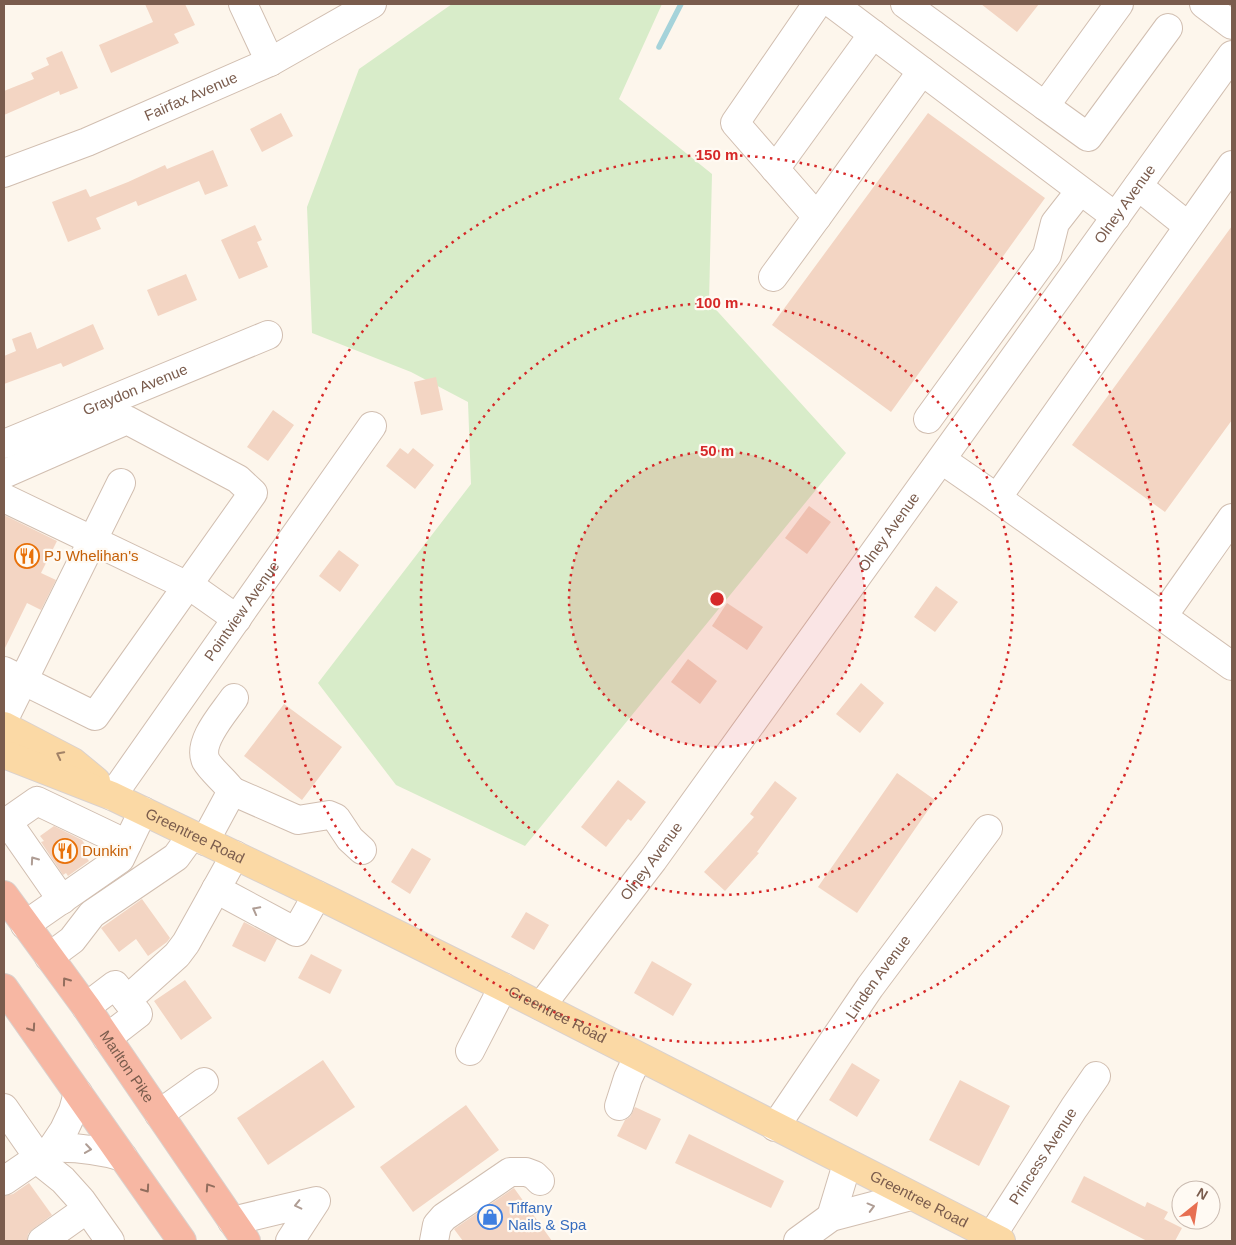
<svg xmlns="http://www.w3.org/2000/svg" width="1236" height="1245" font-family="Helvetica,sans-serif">
  <rect width="100%" height="100%" fill="#fdf6ec"/>
  <path fill="#d8ecc9" d="M452,4h210l-43,95 93,75 -3,128 137,151 -321,393 -129,-61 -78,-102 153,-199 -3,-82 -57,-30 -99,-39 -5,-126 52,-138z"/>
  <g fill="none" stroke-linecap="round" stroke-linejoin="round">
    <path stroke="#a5d3da" stroke-width="5.5" d="M659,47l22,-43"/>
  </g>
  <path fill="#f3d5c3" d="M145,4h40l10,21 -21,9 5,9 -68,30 -12,-28 54,-23z
    M981,4h58l-22,28z
    M62,51l16,37 -18,7 -1,-4 -55,24v-24l30,-12 -3,-6 18,-8 -3,-7z
    M281,113l12,23 -31,16 -12,-23z
    M928,113l117,85 -154,214 -119,-87z
    M213,150l15,36 -23,9 -6,-14 -61,25 -2,-5 -40,17 5,11 -33,13 -16,-40 34,-13 4,8 38,-15 37,-17 2,4z
    M255,225l7,15 -5,2 11,25 -29,12 -18,-39z
    M1232,226v194l-67,92 -93,-67z
    M186,274l11,26 -39,16 -11,-26z
    M93,324l11,25 -41,18 -2,-4 -57,21v-28l12,-5 -4,-12 19,-7 6,17z
    M436,377l7,33 -22,5 -7,-33z
    M273,410l21,15 -26,36 -21,-14z
    M400,448l8,6 5,-6 21,17 -19,24 -29,-23z
    M809,506l22,16 -24,32 -22,-16z
    M4,515l53,26 -16,32 15,7 -15,30 -14,-7 -23,47z
    M339,550l20,15 -19,27 -21,-16z
    M936,586l22,16 -23,30 -21,-15z
    M727,603l36,24 -16,23 -35,-24z
    M688,659l29,22 -17,23 -29,-22z
    M861,683l23,20 -24,30 -24,-19z
    M284,704l58,43 -40,53 -58,-44z
    M897,773l38,27 -78,113 -39,-26z
    M618,780l28,22 -15,19 -3,-2 -22,28 -25,-20z
    M775,781l22,17 -40,54 2,1 -34,38 -21,-19 50,-55 -4,-3z
    M54,826l28,14 6,9 -5,4 6,8 -21,15 -2,-3 -3,2 -22,-33 3,-1 -4,-5z
    M412,848l19,11 -21,35 -19,-12z
    M142,899l28,39 -3,4 -19,14 -12,-17 -17,13 -18,-24z
    M526,912l23,13 -15,25 -23,-13z
    M244,922l33,17 -12,23 -33,-16z
    M311,954l31,16 -12,24 -32,-16z
    M652,961l40,23 -19,32 -39,-23z
    M185,980l27,38 -31,22 -27,-39z
    M323,1060l32,47 -87,58 -31,-47z
    M852,1063l28,17 -23,37 -28,-17z
    M960,1080l50,26 -31,60 -50,-26z
    M466,1105l33,45 -86,62 -33,-45z
    M635,1107l26,12 -15,31 -29,-14 8,-16 5,-3z
    M689,1134l95,47 -13,27 -96,-45z
    M1084,1176l61,31 2,-5 21,10 -4,7 18,9 -7,13h-28l-76,-39z
    M29,1183l23,32 -19,14 -5,5 -1,7h-23v-45l9,-2z
    M514,1188l38,53h-89l-9,-12z"/>
  <g fill="none" stroke-linecap="round" stroke-linejoin="round">
    <defs>
      <g id="minor">
        <path d="M243,4l27,58"/>
        <path d="M833,4l283,213"/>
        <path d="M905,4l140,102 74,-102"/>
        <path d="M1204,4l28,21"/>
        <path d="M1045,106l43,31 80,-109"/>
        <path d="M1232,165l-235,333 235,168"/>
        <path d="M775,169l98,-135"/>
        <path id="s1" d="M4,173l83,-31 183,-80 102,-58"/>
        <path d="M1138,186l50,40"/>
        <path d="M817,217l105,-146"/>
        <path d="M773,277l44,-60 -82,-94 82,-119"/>
        <path d="M928,419l119,-164 8,-32 25,-32"/>
        <path id="s2" d="M4,444l264,-109"/>
        <path d="M942,460l55,38"/>
        <path d="M4,474l123,-54 111,59 15,14 -158,223 -91,-45"/>
        <path d="M4,498l192,92 41,29"/>
        <path d="M1163,616l69,-98"/>
        <path d="M4,719l117,-236"/>
        <path d="M232,791l66,29 31,-5 7,3 14,21 12,11"/>
        <path id="s3" d="M112,796l260,-370"/>
        <path d="M7,821l55,79"/>
        <path d="M4,824l33,-23 90,43"/>
        <path d="M205,841l27,-50c-6,-9 -21,-21 -26,-30 -9,-19 17,-47 28,-63"/>
        <path d="M216,889l80,43 21,-37"/>
        <path d="M25,925l95,-66 23,-48"/>
        <path d="M49,957l23,-17 20,-26 84,-57 16,-22"/>
        <path d="M127,1000l50,-45 9,-12 49,-88"/>
        <path id="s4" d="M541,1006l112,-146 579,-805"/>
        <path d="M86,1007l29,-22 23,29 -31,24"/>
        <path d="M470,1051l33,-64"/>
        <path d="M619,1106l9,-28 10,-21"/>
        <path d="M4,1108l39,56 20,16 18,20 29,41"/>
        <path d="M159,1114l45,-32"/>
        <path id="s5" d="M775,1127l95,-140 118,-158"/>
        <path d="M52,1148c25,-1 47,2 71,9"/>
        <path d="M4,1181l48,-33 12,-18 9,-19 5,-18"/>
        <path d="M831,1217l16,-53"/>
        <path d="M232,1221l84,-20 -26,40"/>
        <path id="s6" d="M991,1237l83,-129 22,-32"/>
        <path d="M42,1241l45,-32"/>
        <path d="M434,1241l3,-16 7,-8 66,-45h16l8,3 6,6"/>
        <path d="M798,1241l33,-24 80,-21"/>
      </g>
      <g id="major">
        <path d="M4,726l69,36 23,19"/>
        <path id="s7" d="M4,754l108,42 218,105 173,86 498,254"/>
      </g>
      <g id="highway">
        <path id="s8" d="M4,895l82,112 160,234"/>
        <path d="M4,988l178,253"/>
      </g>
    </defs>
    <use href="#minor" stroke="#d1beb0" stroke-width="30"/>
    <use href="#major" stroke="#dad1cd" stroke-width="30"/>
    <use href="#highway" stroke="#dad1cd" stroke-width="30"/>
    <use href="#minor" stroke="#fff" stroke-width="28"/>
    <use href="#major" stroke="#fbd9a5" stroke-width="28"/>
    <use href="#highway" stroke="#f7b7a3" stroke-width="28"/>
  </g>
  <defs><path id="oneway-chevron" d="M-2-3.5L2.5 0L-2 3.5" fill="none" stroke-width="1.6" stroke-linecap="round" stroke-linejoin="round" transform="scale(1.25)"/></defs>
  <use stroke="#a18267" href="#oneway-chevron" transform="translate(60 755) rotate(-153)"/>
  <g stroke="#af9d94">
    <use href="#oneway-chevron" transform="translate(34 860) rotate(-125)"/>
    <use href="#oneway-chevron" transform="translate(256 910) rotate(-152)"/>
    <use href="#oneway-chevron" transform="translate(88 1149) rotate(8)"/>
    <use href="#oneway-chevron" transform="translate(298 1205) rotate(167)"/>
    <use href="#oneway-chevron" transform="translate(871 1207) rotate(-15)"/>
  </g>
  <g stroke="#936e5e">
    <use href="#oneway-chevron" transform="translate(66 981) rotate(-126)"/>
    <use href="#oneway-chevron" transform="translate(32 1028) rotate(55)"/>
    <use href="#oneway-chevron" transform="translate(209 1187) rotate(-124)"/>
    <use href="#oneway-chevron" transform="translate(146 1189) rotate(55)"/>
  </g>
  <circle cx="717" cy="599" r="148" fill="#d62828" fill-opacity=".12"/>
  <g fill="none" stroke="#d62828" stroke-width="2.5" stroke-dasharray="2.5 5">
    <circle cx="717" cy="599" r="148"/>
    <circle cx="717" cy="599" r="296"/>
    <circle cx="717" cy="599" r="444"/>
  </g>
  <defs>
    <symbol id="restaurant-ring" viewBox="-11 -11 22 22"><circle r="9.5" fill="#fffaf3" stroke="#e8710a" stroke-width="1.5"/><path d="M-5-6h1v4h1v-4h1v4h1v-4h1v5L-1.5 .5V6h-2V.5L-5-1ZM5-6V6H3V1.5H1.5Q1.5-4 5-6Z" fill="#e8710a"/></symbol>
    <symbol id="shop-ring" viewBox="-11 -11 22 22"><circle r="9.5" fill="#fffaf3" stroke="#3f7fe0" stroke-width="1.5"/><path d="M-5-2.5h2.3a2.7 3.5 0 0 1 5.4 0H5L5.5 6h-11ZM-1.5-2.5h3a1.5 2.3 0 0 0-3 0Z" fill="#3f7fe0"/></symbol>
  </defs>
  <g fill-rule="evenodd">
    <use href="#restaurant-ring" x="13" y="542" width="28" height="28"/>
    <use href="#restaurant-ring" x="51" y="837" width="28" height="28"/>
    <use href="#shop-ring" x="476" y="1203" width="28" height="28"/>
  </g>
  <g text-anchor="middle" stroke-width="4.5" stroke-linejoin="round" paint-order="stroke">
    <g font-size="15" fill="#7a5c4d" stroke="#fffaf3">
      <text dy="5" stroke="none"><textPath href="#s1" startOffset="202">Fairfax Avenue</textPath></text>
      <text dy="5" stroke="none"><textPath href="#s4" startOffset="992">Olney Avenue</textPath></text>
      <text dy="5" stroke="none"><textPath href="#s2" startOffset="142">Graydon Avenue</textPath></text>
      <text dy="5" stroke="none"><textPath href="#s4" startOffset="588">Olney Avenue</textPath></text>
      <text dy="5" stroke="none"><textPath href="#s3" startOffset="226">Pointview Avenue</textPath></text>
      <text dy="5" stroke="none"><textPath href="#s7" startOffset="208">Greentree Road</textPath></text>
      <text dy="5" stroke="none"><textPath href="#s4" startOffset="182">Olney Avenue</textPath></text>
      <text dy="5" stroke="none"><textPath href="#s5" startOffset="182">Linden Avenue</textPath></text>
      <text dy="5" stroke="none"><textPath href="#s7" startOffset="612">Greentree Road</textPath></text>
      <text dy="5" stroke="none"><textPath href="#s8" startOffset="211">Marlton Pike</textPath></text>
      <text dy="5" stroke="none"><textPath href="#s6" startOffset="96">Princess Avenue</textPath></text>
      <text dy="5" stroke="none"><textPath href="#s7" startOffset="1018">Greentree Road</textPath></text>
    </g>
    <g font-size="15" fill="#c56008" stroke="#fffaf3" text-anchor="start">
      <text x="44" y="561">PJ Whelihan's</text>
      <text x="82" y="856">Dunkin'</text>
    </g>
    <g font-size="15" fill="#366cbe" stroke="#fffaf3" text-anchor="start">
      <text x="508" y="1213">Tiffany<tspan x="508" dy="17">Nails &amp; Spa</tspan></text>
    </g>
  </g>
  <circle cx="717" cy="599" r="8" fill="#d62828" stroke="#fffaf3" stroke-width="2.5"/>
  <g font-size="15" text-anchor="middle" font-weight="bold" fill="#d62828" stroke="#fffaf3" stroke-width="4.5" stroke-linejoin="round" paint-order="stroke">
    <text x="717" y="160">150 m</text>
    <text x="717" y="308">100 m</text>
    <text x="717" y="456">50 m</text>
  </g>
  <rect width="1236" height="1245" fill="none" stroke="#7a5c4d" stroke-width="10"/>
  <g transform="translate(1196 1205) rotate(30)"><circle r="24" fill="#fffaf3" stroke="#cabbb1"/>
  <path d="M0-4L9 19L0 12L-9 19Z" fill="#e76f51"/>
  <text y="-8" font-size="14" font-weight="bold" text-anchor="middle" fill="#7a5c4d">N</text>
  </g>
</svg>
